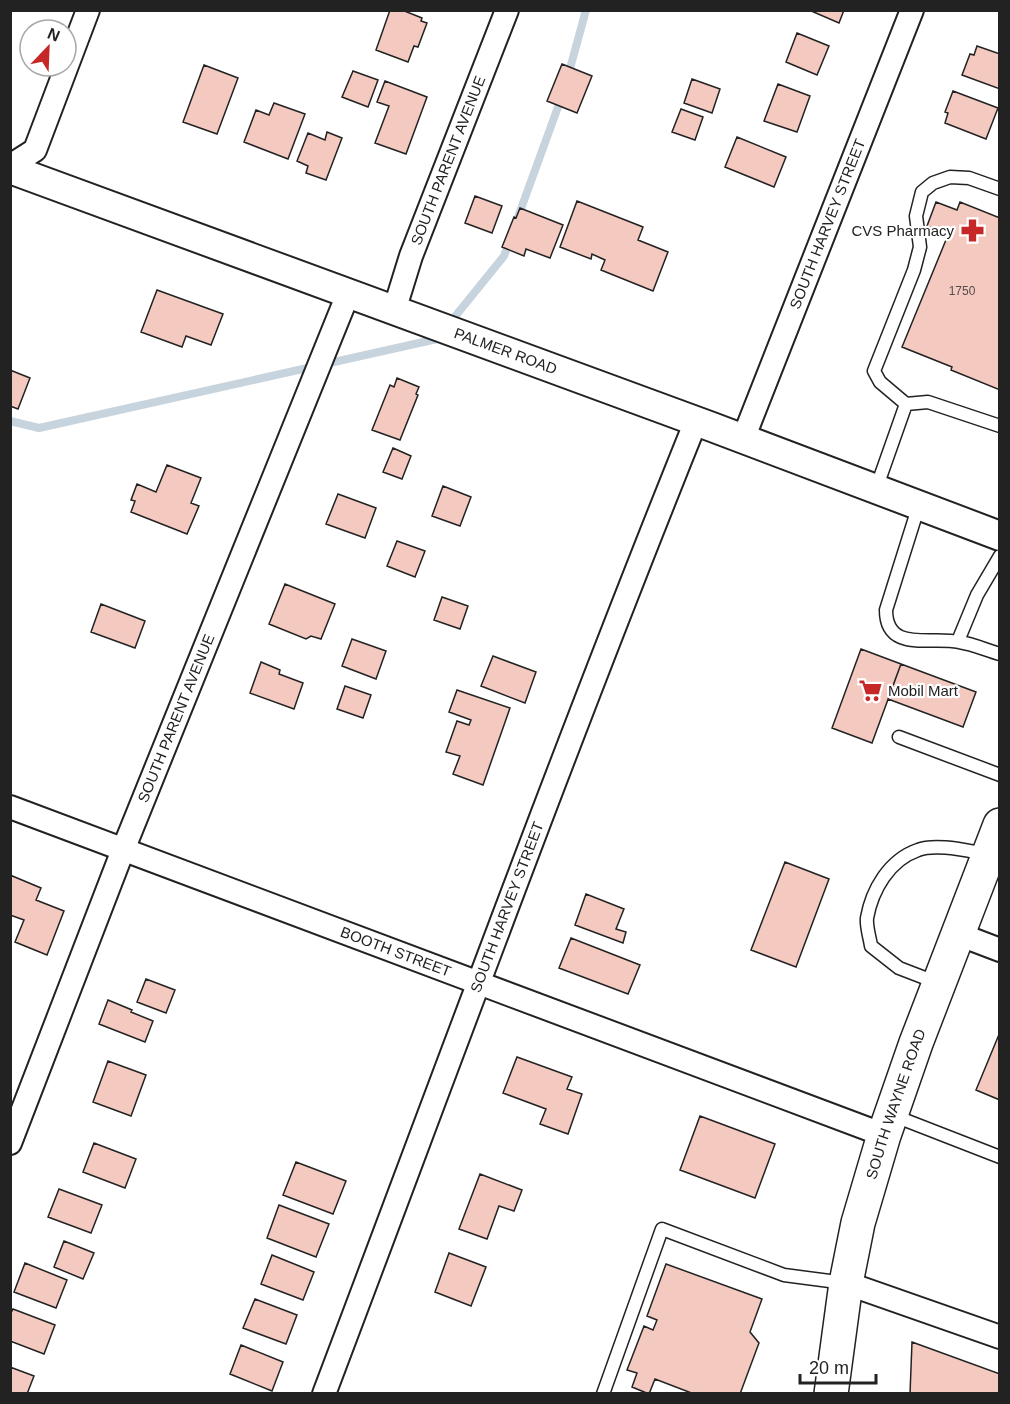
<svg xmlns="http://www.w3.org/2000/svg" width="1010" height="1404" font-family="Arial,sans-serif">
  <rect width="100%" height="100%" fill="#fff"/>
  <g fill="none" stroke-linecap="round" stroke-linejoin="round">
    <path stroke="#c7d3dd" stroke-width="8" d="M568,76l18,-66
      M518,217l44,-121
      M449,324l55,-68 6,-16
      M10,421l29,7 398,-89 3,-3"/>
  </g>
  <path fill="#f3c9c0" stroke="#222" stroke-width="1.5" d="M390,10h12l20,8 -1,3 6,2 -9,24 -4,-1 -6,16 -32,-12z
    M809,10h35l-5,13z
    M797,33l32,13 -12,29 -31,-13z
    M977,46l23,8v35l-38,-14 8,-21 4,1z
    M562,64l30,12 -15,37 -30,-12z
    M204,65l34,13 -21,56 -34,-12z
    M353,71l25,9 -10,27 -26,-10z
    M692,79l28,10 -8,24 -28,-10z
    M385,81l42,16 -21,57 -31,-11 14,-37 -12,-4z
    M778,84l32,12 -13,36 -33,-11z
    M953,91l45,17 -12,31 -41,-16 3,-10 -3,-1z
    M274,103l31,11 -17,45 -44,-17 12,-32 13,5z
    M681,109l22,8 -8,23 -23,-8z
    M327,132l15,6 -16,42 -20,-7 2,-7 -11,-5 11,-28 17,7z
    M737,137l49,20 -12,30 -49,-20z
    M475,196l27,10 -10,27 -27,-10z
    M577,201l66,26 -5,13 30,12 -15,39 -52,-21 4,-10 -13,-6 -1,5 -31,-12z
    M936,202l21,8 3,-8 40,16v172l-49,-20 1,-3 -50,-20 46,-112 -21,-9z
    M520,208l43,17 -13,33 -24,-9 -2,7 -22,-9 12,-30 2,1z
    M157,290l66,24 -12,31 -25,-9 -4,11 -41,-15z
    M10,370l20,8 -12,31 -8,-3z
    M397,378l22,9 -3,7 2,1 -18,45 -28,-10 18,-45 4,2z
    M393,448l18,8 -9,23 -19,-7z
    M167,465l34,13 -10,25 8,3 -12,28 -56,-22 4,-11 -4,-1 6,-16 19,8z
    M443,486l28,11 -11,29 -28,-10z
    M338,494l38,14 -11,30 -39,-14z
    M397,541l28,10 -10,26 -28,-11z
    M285,584l50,20 -14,35 -10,-3 -5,3 -37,-15z
    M442,597l26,9 -8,23 -26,-9z
    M101,604l44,17 -10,27 -44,-16z
    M352,639l34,12 -10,28 -34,-13z
    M861,649l40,15 -29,79 -40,-15z
    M493,656l43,16 -11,31 -44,-17z
    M261,662l19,8 -1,4 24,9 -9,26 -44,-16z
    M901,664l75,28 -13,35 -75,-28z
    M345,686l26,9 -8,23 -26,-9z
    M457,690l53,18 -27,77 -30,-11 7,-18 -14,-4 11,-31 12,4 2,-5 -22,-8z
    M785,862l44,17 -33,88 -45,-17z
    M10,875l31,13 -5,12 28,11 -17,44 -32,-13 9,-22 -14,-5z
    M586,894l38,15 -8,20 10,3 -3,11 -48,-18z
    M571,938l69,27 -12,29 -69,-26z
    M146,979l29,11 -9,23 -29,-11z
    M108,1000l24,10 -1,2 22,9 -8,21 -46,-18z
    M1000,1032v68l-24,-10z
    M517,1057l55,20 -5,12 15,5 -14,40 -28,-10 6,-15 -43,-16z
    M108,1061l38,14 -15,41 -38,-14z
    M700,1116l75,28 -20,54 -75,-28z
    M94,1143l42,16 -11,29 -42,-16z
    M296,1162l50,19 -13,33 -50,-19z
    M480,1174l42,16 -8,21 -15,-5 -12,33 -28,-10z
    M59,1189l43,16 -11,28 -43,-16z
    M279,1205l50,19 -13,33 -49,-19z
    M64,1241l30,12 -11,26 -29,-12z
    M449,1253l37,14 -15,39 -36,-14z
    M272,1255l42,17 -11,28 -42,-16z
    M25,1263l42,17 -11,28 -42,-16z
    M666,1264l96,35 -12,33 9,11 -19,51h-46l-39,-15 -6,15 -17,-7 5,-14 -10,-3 17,-44 9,4 4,-10 -10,-4z
    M255,1299l42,16 -11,29 -43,-16z
    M13,1309l42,16 -11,29 -34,-13v-26z
    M912,1342l88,32v20h-90z
    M241,1345l42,17 -11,29 -42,-17z
    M10,1367l24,9 -7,18h-17z"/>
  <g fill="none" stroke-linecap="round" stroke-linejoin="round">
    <defs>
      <path id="service" d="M906,404l-26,-22 -6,-11 40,-101 6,-23 -4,-31 6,-24 11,-9 17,-6 19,1 31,11
        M876,489l30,-85 22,-2 72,24
        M919,505l-33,105c0,43 45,26 73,32 14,2 27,8 41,12
        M958,641l19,-46 23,-39
        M899,737l101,38
        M938,983l-39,-15 -28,-22c-1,-8 -5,-19 -4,-28 5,-28 22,-58 51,-68 18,-7 50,1 69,4
        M892,1115l108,42
        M603,1394l59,-165 122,46 61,8"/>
      <g id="minor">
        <path d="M10,166l25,-16 53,-140"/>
        <path id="s1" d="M394,311l17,-55 96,-246"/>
        <path id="s2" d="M743,439l169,-429"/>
        <path id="s3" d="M10,807l874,328"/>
        <path d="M958,934l42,16"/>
        <path id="s4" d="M10,1143l113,-293 225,-556"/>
        <path d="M846,1283l154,54"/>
        <path id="s5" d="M324,1394c123,-325 242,-651 372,-973"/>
      </g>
      <g id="tertiary">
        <path id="s6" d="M10,169l702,258 288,109"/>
      </g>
      <g id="secondary">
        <path id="s7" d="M831,1394l15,-111 12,-60 26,-88 32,-92 84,-218"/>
      </g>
    </defs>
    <use href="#service" stroke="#222" stroke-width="15"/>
    <use href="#minor" stroke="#222" stroke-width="26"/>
    <use href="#tertiary" stroke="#222" stroke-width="32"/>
    <use href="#secondary" stroke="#222" stroke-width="36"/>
    <use href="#service" stroke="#fff" stroke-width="12"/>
    <use href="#minor" stroke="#fff" stroke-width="22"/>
    <use href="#tertiary" stroke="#fff" stroke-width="28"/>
    <use href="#secondary" stroke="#fff" stroke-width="33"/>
  </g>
  <defs>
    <symbol id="pharmacy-bare" viewBox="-9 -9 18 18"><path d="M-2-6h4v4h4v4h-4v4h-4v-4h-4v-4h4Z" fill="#c62828" stroke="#fff" stroke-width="2.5" paint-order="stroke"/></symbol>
    <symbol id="supermarket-bare" viewBox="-9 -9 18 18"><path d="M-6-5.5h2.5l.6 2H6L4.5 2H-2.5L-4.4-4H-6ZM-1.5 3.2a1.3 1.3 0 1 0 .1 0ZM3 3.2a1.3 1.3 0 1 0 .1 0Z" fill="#c62828" stroke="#fff" stroke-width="2.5" paint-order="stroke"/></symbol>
  </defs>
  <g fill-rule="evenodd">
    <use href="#pharmacy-bare" x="956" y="214" width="33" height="33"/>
    <use href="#supermarket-bare" x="854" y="674" width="33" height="33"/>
  </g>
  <g text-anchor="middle" stroke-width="4.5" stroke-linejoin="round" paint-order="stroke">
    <g font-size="12" fill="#564c4a">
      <text x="962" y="295">1750</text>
    </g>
    <g font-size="15" fill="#222" stroke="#fff">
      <text dy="5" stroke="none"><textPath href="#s1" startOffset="160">SOUTH PARENT AVENUE</textPath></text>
      <text dy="5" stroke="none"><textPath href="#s2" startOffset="231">SOUTH HARVEY STREET</textPath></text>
      <text dy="5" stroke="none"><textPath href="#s6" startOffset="528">PALMER ROAD</textPath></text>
      <text dy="5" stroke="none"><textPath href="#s4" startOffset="456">SOUTH PARENT AVENUE</textPath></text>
      <text dy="5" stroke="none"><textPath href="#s5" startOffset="520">SOUTH HARVEY STREET</textPath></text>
      <text dy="5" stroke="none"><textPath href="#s3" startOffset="412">BOOTH STREET</textPath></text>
      <text dy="5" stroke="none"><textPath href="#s7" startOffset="298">SOUTH WAYNE ROAD</textPath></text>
    </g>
    <g font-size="15" fill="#222" stroke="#fff" text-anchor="end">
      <text x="954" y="236">CVS Pharmacy</text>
      <text x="888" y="696" text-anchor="start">Mobil Mart</text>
    </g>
  </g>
  <rect width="1010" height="1404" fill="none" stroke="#222222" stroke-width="24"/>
  <g transform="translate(48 48) rotate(23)"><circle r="28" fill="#ffffff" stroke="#a7a7a7" stroke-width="1.5"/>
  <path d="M0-4.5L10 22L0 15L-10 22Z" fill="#c62828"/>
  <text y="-9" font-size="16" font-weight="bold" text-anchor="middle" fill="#222222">N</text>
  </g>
  <path d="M800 1374v9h76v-9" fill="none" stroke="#222222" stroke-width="3"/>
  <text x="809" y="1374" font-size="18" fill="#222222" stroke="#ffffff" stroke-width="4.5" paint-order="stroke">20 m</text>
</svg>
